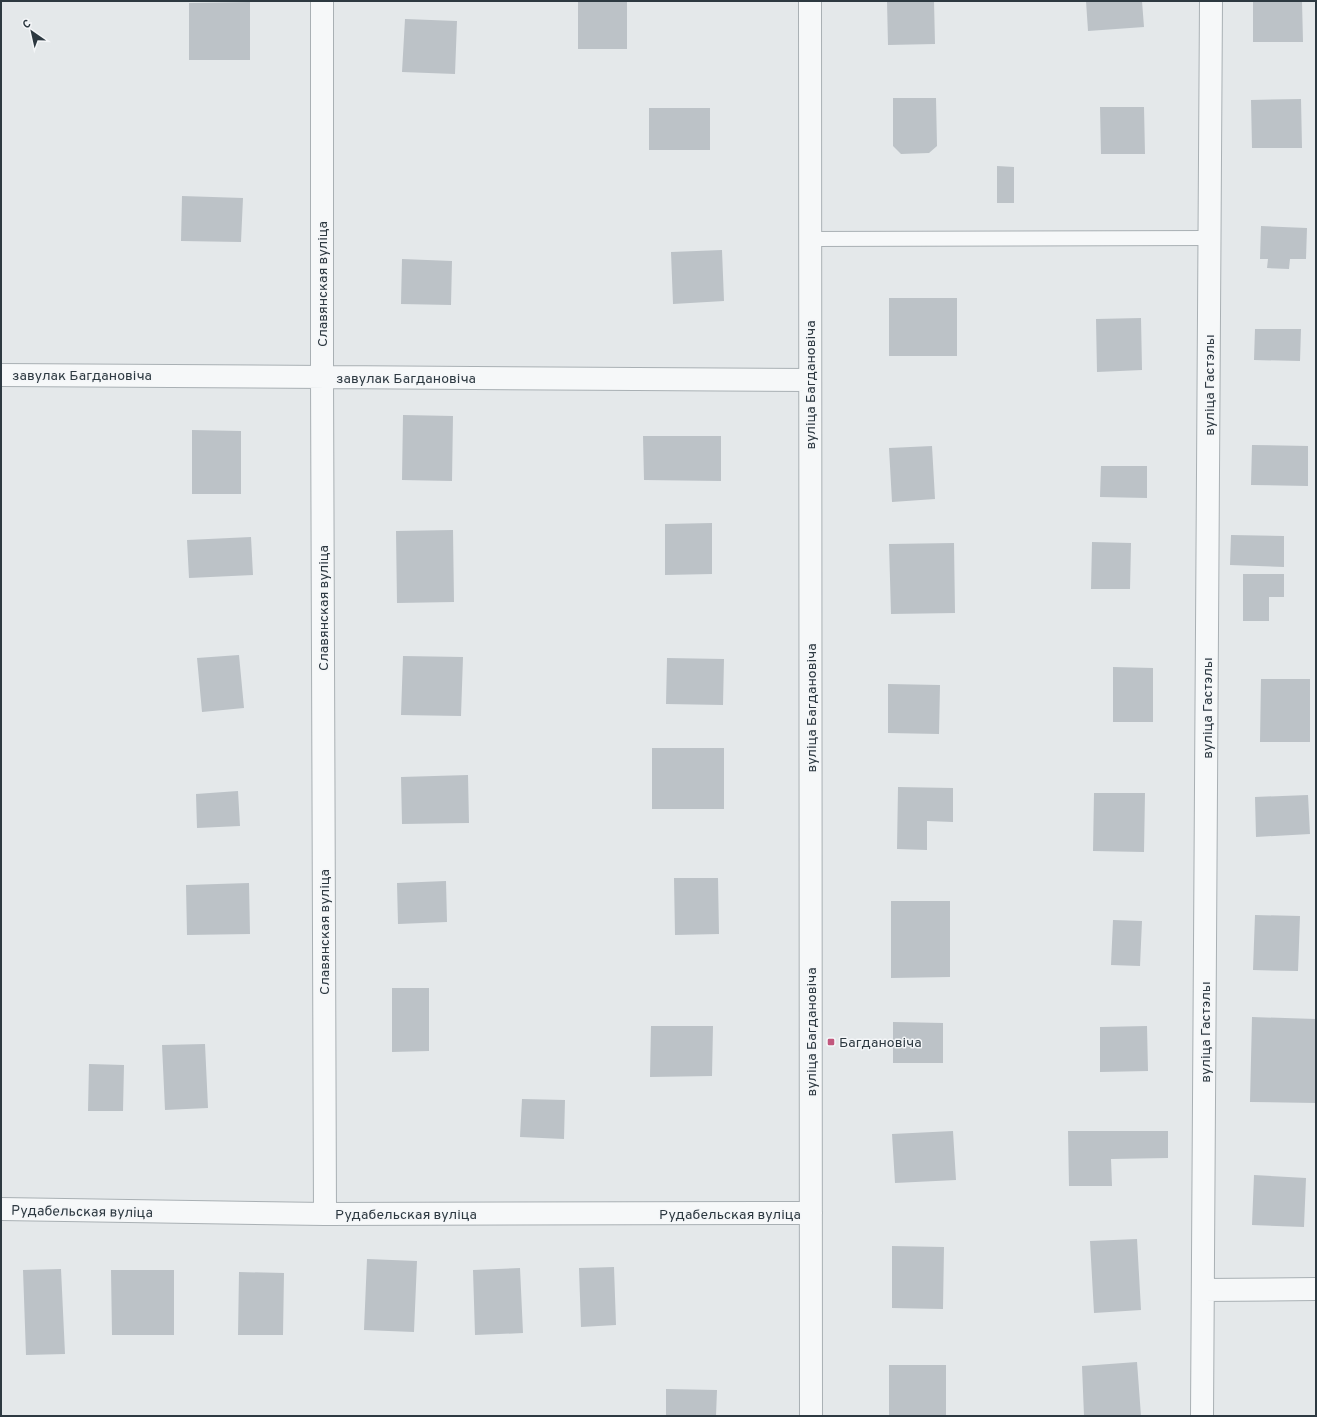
<svg xmlns="http://www.w3.org/2000/svg" width="1317" height="1417" font-family="Overpass,sans-serif">
  <rect width="100%" height="100%" fill="#e4e8ea"/>
  <path fill="#bcc2c7" d="M578,1h49v48h-49z
    M887,1h47l1,43 -47,1z
    M1086,1h56l2,26 -56,4z
    M1253,1h49l1,41h-50z
    M250,2v58h-61v-57z
    M405,19l52,2 -2,53 -53,-2z
    M893,98h43l1,48 -8,7 -28,1 -8,-8z
    M1301,99l1,49h-50l-1,-48z
    M1100,107h44l1,47h-44z
    M649,108h61v42h-61z
    M997,166l17,1v36h-17z
    M182,196l61,2 -2,44 -60,-1z
    M1261,226l46,2 -1,31h-16l-1,10 -22,-1 1,-9h-8z
    M722,250l2,51 -51,3 -2,-52z
    M402,259l50,2 -1,44 -50,-1z
    M889,298h68v58h-68z
    M1141,318l1,52 -45,2 -1,-53z
    M1255,329h46l-1,32 -46,-1z
    M403,415l50,1 -1,65 -50,-1z
    M192,430l49,1v63h-49z
    M643,436h78v45l-77,-1z
    M1252,445l56,1v40l-57,-1z
    M932,446l3,53 -43,3 -3,-54z
    M1101,466h46v32l-47,-1z
    M712,523v51l-47,1v-51z
    M453,530l1,72 -57,1 -1,-72z
    M1231,535l53,1v31l-54,-2z
    M251,537l2,38 -64,3 -2,-38z
    M1092,542l39,1 -1,46h-39z
    M954,543l1,70 -64,1 -2,-70z
    M1243,574h41v23h-15v24h-26z
    M239,655l5,53 -42,4 -5,-54z
    M403,656l60,1 -2,59 -60,-1z
    M667,658l57,1 -1,46 -57,-1z
    M1113,667l40,1v54h-40z
    M1261,679h49v63h-50z
    M888,684l52,1 -1,49 -51,-1z
    M652,748h72v61h-72z
    M468,775l1,48 -67,1 -1,-47z
    M898,787l55,1v34l-26,-1v29l-30,-1z
    M238,791l2,35 -43,2 -1,-34z
    M1094,793h51l-1,59 -51,-1z
    M1308,795l2,39 -54,3 -1,-40z
    M674,878h44l1,56 -44,1z
    M446,881l1,41 -49,2 -1,-41z
    M249,883l1,51 -63,1 -1,-50z
    M891,901h59v76l-59,1z
    M1255,915l45,1 -2,55 -45,-1z
    M1113,920l29,1 -2,45 -29,-1z
    M392,988h37v63l-37,1z
    M1252,1017l64,2v84l-66,-1z
    M893,1022l50,1v40h-50z
    M651,1026h62l-1,50 -62,1z
    M1147,1026l1,45 -48,1v-45z
    M205,1044l3,64 -43,2 -3,-65z
    M89,1064l35,1 -1,46h-35z
    M522,1099l43,1 -1,39 -44,-2z
    M953,1131l3,49 -61,3 -3,-49z
    M1068,1131h100v27l-57,1 1,27h-43z
    M1254,1175l52,3 -2,49 -52,-2z
    M1137,1239l4,71 -47,3 -4,-72z
    M892,1246l52,1 -1,62 -51,-1z
    M367,1259l50,2 -3,71 -50,-2z
    M614,1267l2,58 -35,2 -2,-59z
    M520,1268l3,65 -48,2 -2,-65z
    M61,1269l4,85 -39,1 -3,-85z
    M111,1270h63v65h-62z
    M239,1272l45,1 -1,62h-45z
    M1137,1362l4,54h-57l-2,-50z
    M889,1365h57v51h-57z
    M666,1389l51,1 -1,26h-50z"/>
  <g fill="none" stroke-linecap="round" stroke-linejoin="round">
    <defs>
      <path id="lane" d="M810,239l400,-1"/>
      <path id="street" d="M322,1v376l3,837
        M810,1l1,1415
        M1,375l809,5
        M1,1209l324,5 486,-1
        M1203,1290l113,-1
        M1202,1416l9,-1415"/>
    </defs>
    <use href="#lane" stroke="#a9b0b4" stroke-width="16"/>
    <use href="#street" stroke="#a9b0b4" stroke-width="24"/>
    <use href="#lane" stroke="#f6f8f9" stroke-width="14"/>
    <use href="#street" stroke="#f6f8f9" stroke-width="22"/>
  </g>
  <rect fill="#c1577d" stroke="#f4f6f8" stroke-width="1.5" x="827" y="1038" width="8" height="8" rx="2"/>
  <g text-anchor="middle" stroke-width="3" stroke-linejoin="round" paint-order="stroke">
    <g font-size="14" fill="#2d3941" stroke="#f4f6f8">
      <text transform="translate(322 284) rotate(-90)" y="5">Славянская вуліца</text>
      <text x="82" y="380">завулак Багдановіча</text>
      <text x="406" y="383">завулак Багдановіча</text>
      <text transform="translate(810 385) rotate(-90)" y="5">вуліца Багдановіча</text>
      <text transform="translate(1209 385) rotate(-90)" y="5">вуліца Гастэлы</text>
      <text transform="translate(323 608) rotate(-90)" y="5">Славянская вуліца</text>
      <text transform="translate(811 708) rotate(-90)" y="5">вуліца Багдановіча</text>
      <text transform="translate(1207 708) rotate(-90)" y="5">вуліца Гастэлы</text>
      <text transform="translate(324 932) rotate(-90)" y="5">Славянская вуліца</text>
      <text transform="translate(811 1032) rotate(-90)" y="5">вуліца Багдановіча</text>
      <text transform="translate(1205 1032) rotate(-90)" y="5">вуліца Гастэлы</text>
      <text transform="translate(82 1211) rotate(1)" y="5">Рудабельская вуліца</text>
      <text x="406" y="1219">Рудабельская вуліца</text>
      <text x="730" y="1219">Рудабельская вуліца</text>
    </g>
    <g font-size="14" fill="#2d3941" stroke="#f4f6f8" text-anchor="start">
      <text x="839" y="1047">Багдановіча</text>
    </g>
  </g>
  <rect width="1317" height="1417" fill="none" stroke="#2d3941" stroke-width="4"/>
  <g transform="translate(32 32) rotate(326)" stroke="#f4f6f8" stroke-width="3" paint-order="stroke">
  <path d="M0-3L7 15L0 10L-7 15Z" fill="#2d3941"/>
  <text y="-6" font-size="11" font-weight="bold" text-anchor="middle" fill="#2d3941">С</text>
  </g>
</svg>
